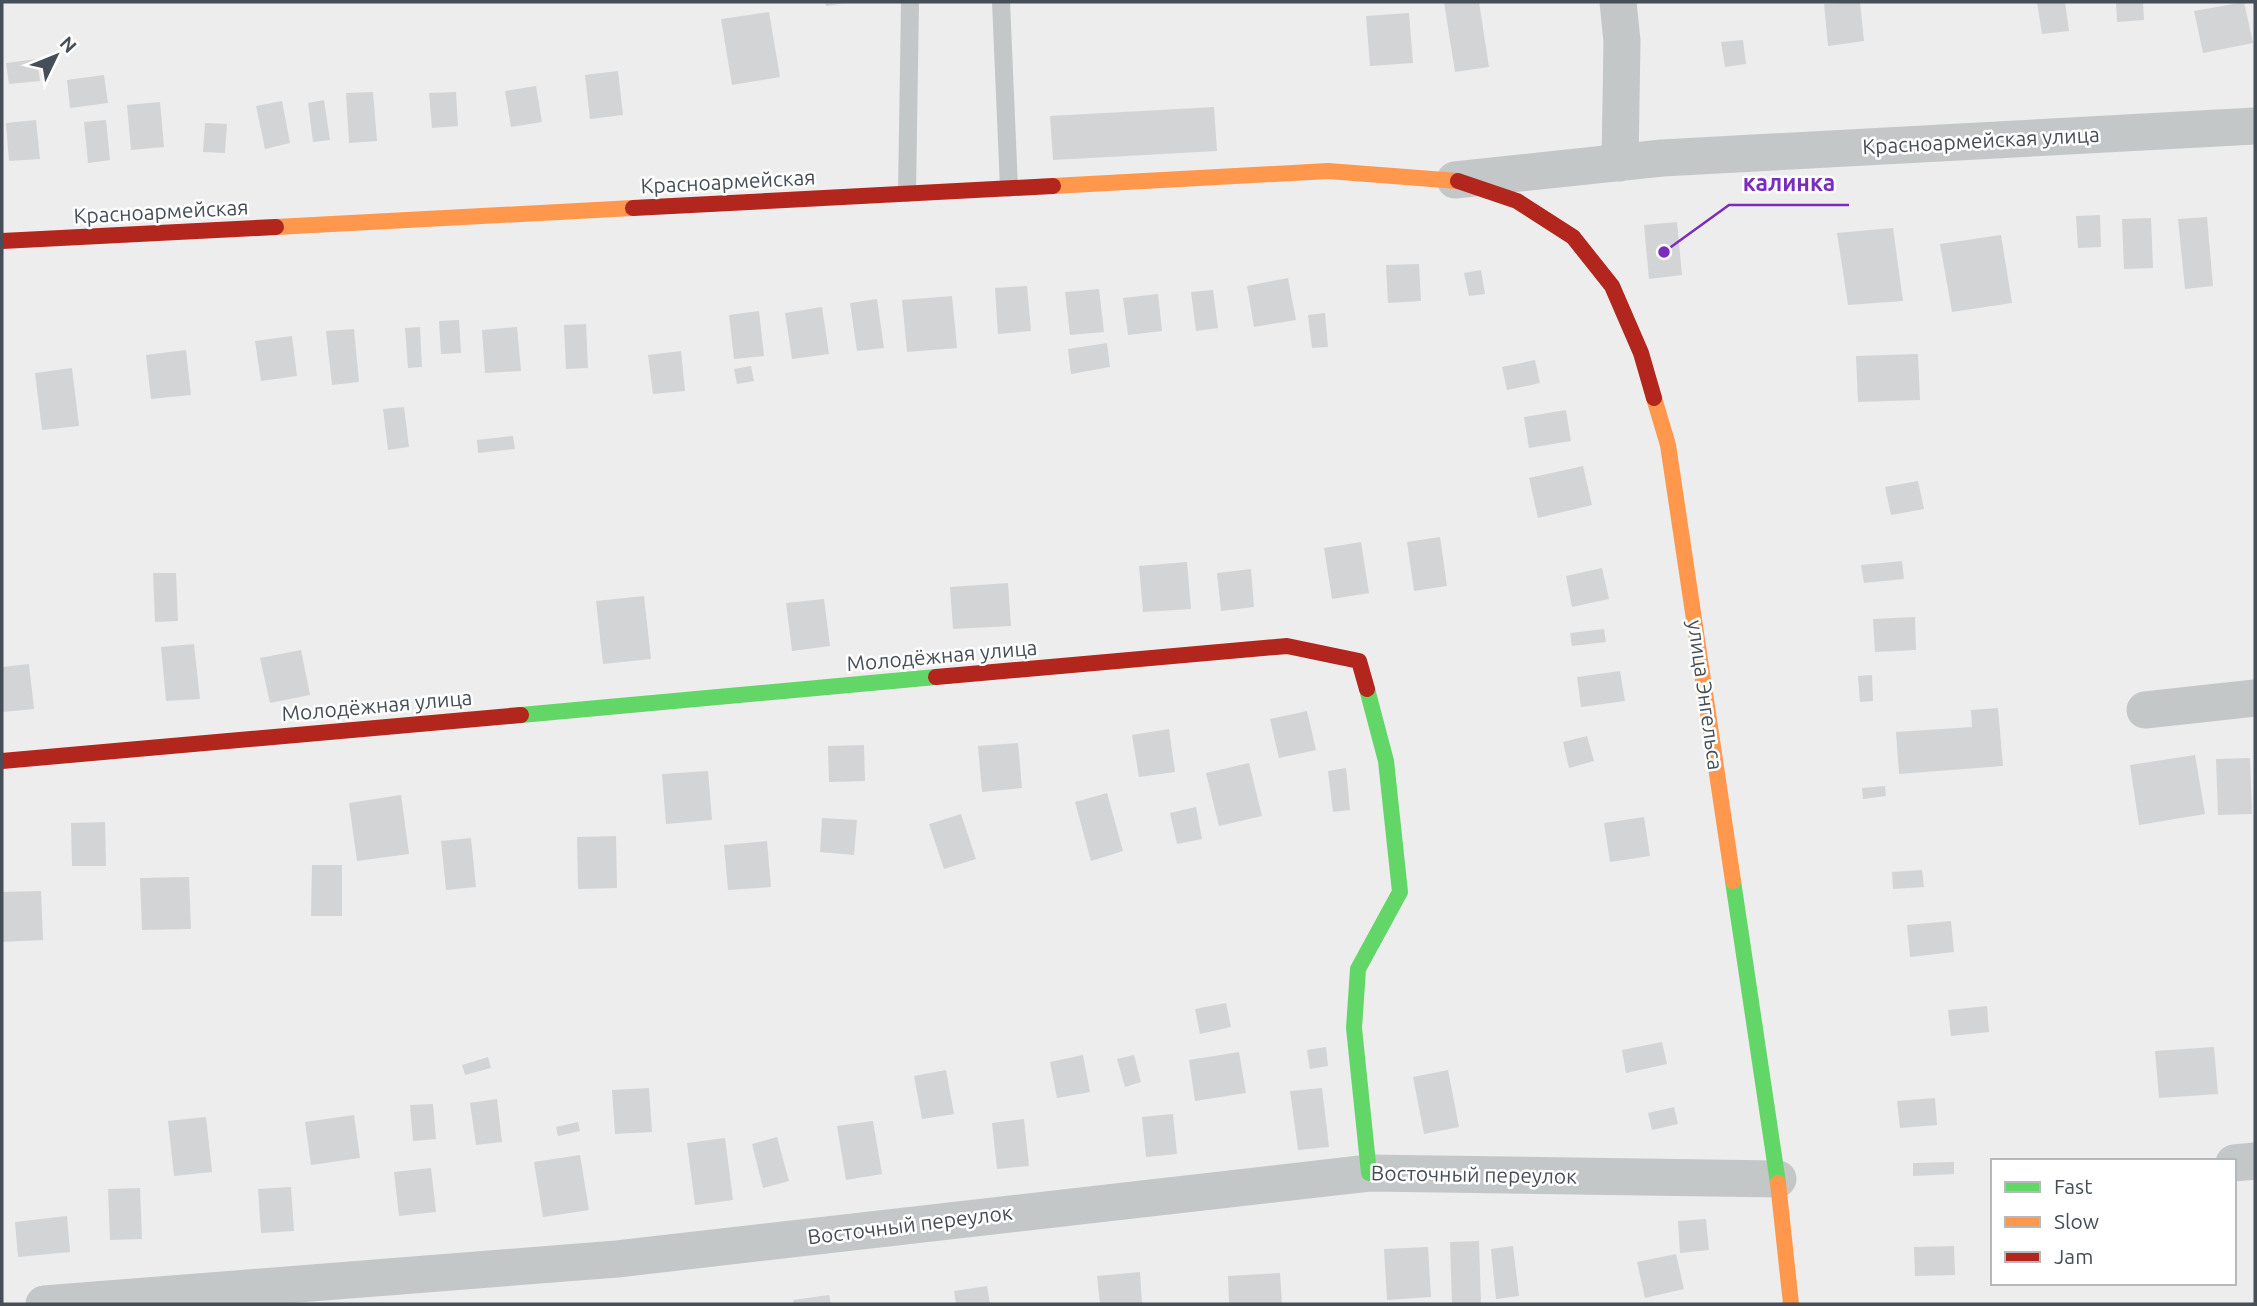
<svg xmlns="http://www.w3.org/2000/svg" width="2257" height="1306" font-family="Ubuntu,sans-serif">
  <rect width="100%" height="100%" fill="#ededed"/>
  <path fill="#d3d4d6" d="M825,2h20v1l-19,3z
    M1444,2h35l10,65 -34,5z
    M1860,2l4,39 -36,5 -4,-42z
    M2037,2h28l4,29 -27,3z
    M2116,2h27l1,18 -27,2z
    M2244,2l9,41 -50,10 -9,-42z
    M769,12l11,65 -48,8 -11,-66z
    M1409,13l4,50 -43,3 -4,-50z
    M1743,40l3,24 -21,3 -4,-25z
    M37,59l3,22 -31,3 -3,-21z
    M618,71l5,44 -33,4 -5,-44z
    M104,75l4,28 -38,5 -3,-28z
    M536,86l6,36 -31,5 -6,-36z
    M373,92l4,49 -28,2 -3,-50z
    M456,92l2,34 -26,2 -3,-35z
    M324,100l6,40 -17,2 -5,-39z
    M282,101l8,42 -25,6 -9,-43z
    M160,102l4,45 -33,3 -4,-45z
    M1214,107l3,44 -164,9 -3,-44z
    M36,120l4,39 -31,2 -3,-38z
    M106,120l4,40 -22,3 -4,-41z
    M205,123l22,1 -2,29 -22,-1z
    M2100,215l1,32 -23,1 -2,-32z
    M2207,217l6,69 -28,3 -7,-70z
    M2151,218l2,50 -29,1 -2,-50z
    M1677,222l5,53 -33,4 -5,-54z
    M1893,228l10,73 -55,4 -11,-72z
    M2001,235l11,68 -60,9 -12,-68z
    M1419,264l2,37 -33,2 -2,-38z
    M1481,270l4,24 -16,2 -5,-23z
    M1288,278l8,42 -42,7 -7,-41z
    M1027,286l4,45 -33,3 -3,-46z
    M1099,289l5,43 -34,3 -5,-43z
    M1213,290l5,38 -22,3 -5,-39z
    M1158,294l4,37 -34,4 -5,-37z
    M952,296l5,52 -50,4 -5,-52z
    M877,299l7,49 -27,3 -7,-48z
    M822,307l7,47 -37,5 -7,-46z
    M759,311l5,45 -30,3 -5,-44z
    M1325,313l3,34 -16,1 -4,-33z
    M459,320l2,33 -20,1 -2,-33z
    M586,324l2,44 -22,1 -2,-44z
    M420,327l2,40 -14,1 -3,-40z
    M517,327l4,44 -36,2 -3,-43z
    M354,329l5,53 -27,3 -6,-54z
    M292,336l5,40 -36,5 -6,-40z
    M1107,343l3,24 -39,7 -3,-25z
    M186,350l5,45 -40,4 -5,-44z
    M681,351l4,40 -32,3 -5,-39z
    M1918,354l2,46 -62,2 -2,-46z
    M1535,360l5,23 -33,7 -5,-23z
    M751,366l3,15 -17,3 -3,-15z
    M72,368l7,58 -37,4 -7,-57z
    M404,407l5,40 -21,3 -5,-41z
    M1566,410l5,31 -42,7 -5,-31z
    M513,436l2,13 -37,4 -1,-13z
    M1583,466l9,39 -54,13 -9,-40z
    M1918,481l6,28 -33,6 -6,-28z
    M1440,537l7,49 -33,5 -7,-49z
    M1361,542l8,51 -37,6 -8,-51z
    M1902,561l2,18 -40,4 -3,-18z
    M1187,562l4,47 -48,3 -4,-46z
    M1602,568l7,31 -37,8 -6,-31z
    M1251,569l3,38 -33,4 -4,-38z
    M153,573h23l2,48 -23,1z
    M1008,583l3,43 -58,3 -3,-42z
    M644,596l7,63 -48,5 -7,-63z
    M824,599l6,47 -38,5 -6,-48z
    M1915,617l1,33 -41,2 -2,-33z
    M1604,629l2,13 -34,4 -2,-13z
    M194,644l6,55 -34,2 -5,-54z
    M301,650l9,45 -40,8 -10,-45z
    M29,664l5,45 -32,3v-45z
    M1620,671l5,30 -44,6 -4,-30z
    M1872,675l1,26 -13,1 -2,-26z
    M1998,708l5,58 -104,8 -3,-42 76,-5 -1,-17z
    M1307,711l9,39 -37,8 -9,-39z
    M1169,729l6,43 -36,5 -7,-42z
    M1587,736l7,25 -25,7 -6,-26z
    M1018,743l4,45 -40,4 -4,-46z
    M864,745l1,36 -36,1 -1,-36z
    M2195,755l10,59 -66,11 -9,-60z
    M2250,758l2,56 -34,1 -2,-56z
    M1249,763l13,53 -43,10 -13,-53z
    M1346,768l4,42 -17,2 -5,-41z
    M708,771l4,49 -46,4 -4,-50z
    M1885,786l1,10 -23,3 -1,-11z
    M1107,793l16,58 -32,10 -16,-59z
    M401,795l8,59 -52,7 -8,-58z
    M1196,807l6,32 -25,5 -7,-31z
    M961,814l15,45 -32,10 -15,-45z
    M1644,817l6,39 -40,6 -6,-39z
    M822,818l35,2 -3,35 -34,-3z
    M105,822l1,44h-34l-1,-43z
    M616,836l1,52 -39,1 -1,-52z
    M471,838l5,49 -30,3 -5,-49z
    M767,841l4,46 -43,3 -4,-45z
    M312,865h30v51h-31z
    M1922,870l2,17 -31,2 -1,-17z
    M189,877l2,52 -49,1 -2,-52z
    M41,891l2,49 -41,2v-50z
    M1951,921l3,31 -44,5 -3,-32z
    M1226,1003l5,24 -31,7 -5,-25z
    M1987,1006l2,26 -38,4 -3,-26z
    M1662,1042l5,22 -41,9 -4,-23z
    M1326,1047l2,19 -18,3 -3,-19z
    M2214,1047l4,47 -59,4 -4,-47z
    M1239,1052l7,41 -51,8 -6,-41z
    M1083,1055l7,37 -33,6 -7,-36z
    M1134,1055l7,27 -16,5 -8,-28z
    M488,1057l3,11 -26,7 -3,-10z
    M946,1070l8,44 -32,5 -8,-43z
    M1448,1070l11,57 -35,7 -11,-57z
    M649,1088l3,44 -37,2 -3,-44z
    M1322,1088l7,59 -31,3 -8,-59z
    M1935,1098l2,27 -37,3 -3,-27z
    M497,1099l5,43 -26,3 -6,-42z
    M433,1104l3,35 -23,2 -3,-36z
    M1674,1107l4,17 -26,6 -4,-17z
    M1173,1114l4,40 -31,3 -4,-40z
    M354,1115l6,43 -49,7 -6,-43z
    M206,1117l6,55 -38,4 -6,-55z
    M1024,1119l5,47 -32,3 -5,-46z
    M873,1121l9,53 -36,6 -9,-54z
    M578,1122l2,9 -22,5 -2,-9z
    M777,1137l12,44 -26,7 -11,-44z
    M725,1138l8,62 -38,5 -8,-62z
    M580,1155l9,55 -46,7 -9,-55z
    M1954,1162v12l-41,2v-13z
    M431,1168l5,44 -37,4 -5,-44z
    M291,1187l3,44 -33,2 -3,-44z
    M140,1188l2,51 -32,1 -2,-51z
    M67,1216l3,36 -52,5 -3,-35z
    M1706,1219l3,31 -29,3 -2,-32z
    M1479,1241l2,63h-29l-2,-62z
    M1513,1246l6,50 -23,3 -5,-50z
    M1954,1246l1,29 -40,1 -1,-29z
    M1428,1247l3,50 -44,3 -3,-51z
    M1676,1254l8,35 -39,9 -8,-36z
    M1140,1272l2,32h-42l-3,-28z
    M1280,1273l2,31h-53l-1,-28z
    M987,1286l3,18h-34l-2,-13z
    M829,1295l2,9h-37l-1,-4z"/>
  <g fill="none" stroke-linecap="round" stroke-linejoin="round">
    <path stroke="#c4c7c8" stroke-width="18" d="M1001,2l8,186
      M907,193l3,-191"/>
    <path stroke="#c4c7c8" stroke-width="37" d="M1618,2l4,39 -2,122
      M1455,180l207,-22 593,-32
      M2145,710l110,-12
      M2234,1163l21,-2
      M44,1304l573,-45 752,-86 409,6"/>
    <path stroke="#63d668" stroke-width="16" d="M1367,689l19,72 14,131 -42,77 -4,59 15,145
      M521,715l415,-38
      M1733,881l45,302"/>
    <path stroke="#ff974d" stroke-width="16" d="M1053,186l275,-15 130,10
      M276,227l357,-19
      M1654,398l14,47 65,436
      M1778,1183l13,121"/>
    <path stroke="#b3261e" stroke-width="16" d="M1458,181l59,20 56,36 39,49 29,67 13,45
      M633,208l420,-22
      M2,241l274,-14
      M936,677l351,-31 72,15 8,28
      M2,761l519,-46"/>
  </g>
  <g text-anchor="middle" stroke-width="5" stroke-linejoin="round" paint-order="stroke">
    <g font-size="21" fill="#464f57" stroke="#fff">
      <text transform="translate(1981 141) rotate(-3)" y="7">Красноармейская улица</text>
      <text transform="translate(728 182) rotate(-3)" y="7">Красноармейская</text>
      <text transform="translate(161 212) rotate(-3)" y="7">Красноармейская</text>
      <text transform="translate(942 656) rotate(-5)" y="7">Молодёжная улица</text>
      <text transform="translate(1705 695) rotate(82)" y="7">улица Энгельса</text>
      <text transform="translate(377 706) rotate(-5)" y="7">Молодёжная улица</text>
      <text transform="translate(1474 1175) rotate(1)" y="7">Восточный переулок</text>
      <text transform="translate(910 1225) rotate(-7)" y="7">Восточный переулок</text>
    </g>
  </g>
  <path fill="none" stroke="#7b2cbf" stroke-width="2.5" d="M1664 252L1729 205H1849"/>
  <circle fill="#7b2cbf" stroke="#fff" stroke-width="2.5" cx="1664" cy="252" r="7"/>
  <g font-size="23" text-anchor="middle" font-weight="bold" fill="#7b2cbf" stroke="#fff" stroke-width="5" stroke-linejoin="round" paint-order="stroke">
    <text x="1789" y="191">калинка</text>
  </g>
  <rect width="2257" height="1306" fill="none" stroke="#464f57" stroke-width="7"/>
  <rect x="1991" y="1159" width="245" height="126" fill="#ffffff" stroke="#b5b9bc" stroke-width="2"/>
  <rect x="2005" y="1182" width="35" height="10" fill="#63d668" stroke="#b5b9bc" stroke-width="2"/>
  <text x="2054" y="1194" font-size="21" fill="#464f57">Fast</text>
  <rect x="2005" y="1217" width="35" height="10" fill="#ff974d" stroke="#b5b9bc" stroke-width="2"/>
  <text x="2054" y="1229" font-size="21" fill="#464f57">Slow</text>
  <rect x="2005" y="1252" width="35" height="10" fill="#b3261e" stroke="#b5b9bc" stroke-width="2"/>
  <text x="2054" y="1264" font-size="21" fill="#464f57">Jam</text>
  <g transform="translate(56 56) rotate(47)" stroke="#ffffff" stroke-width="5" paint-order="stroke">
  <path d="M0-5L12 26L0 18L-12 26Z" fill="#464f57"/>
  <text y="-10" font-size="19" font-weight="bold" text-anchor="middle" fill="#464f57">N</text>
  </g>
</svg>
